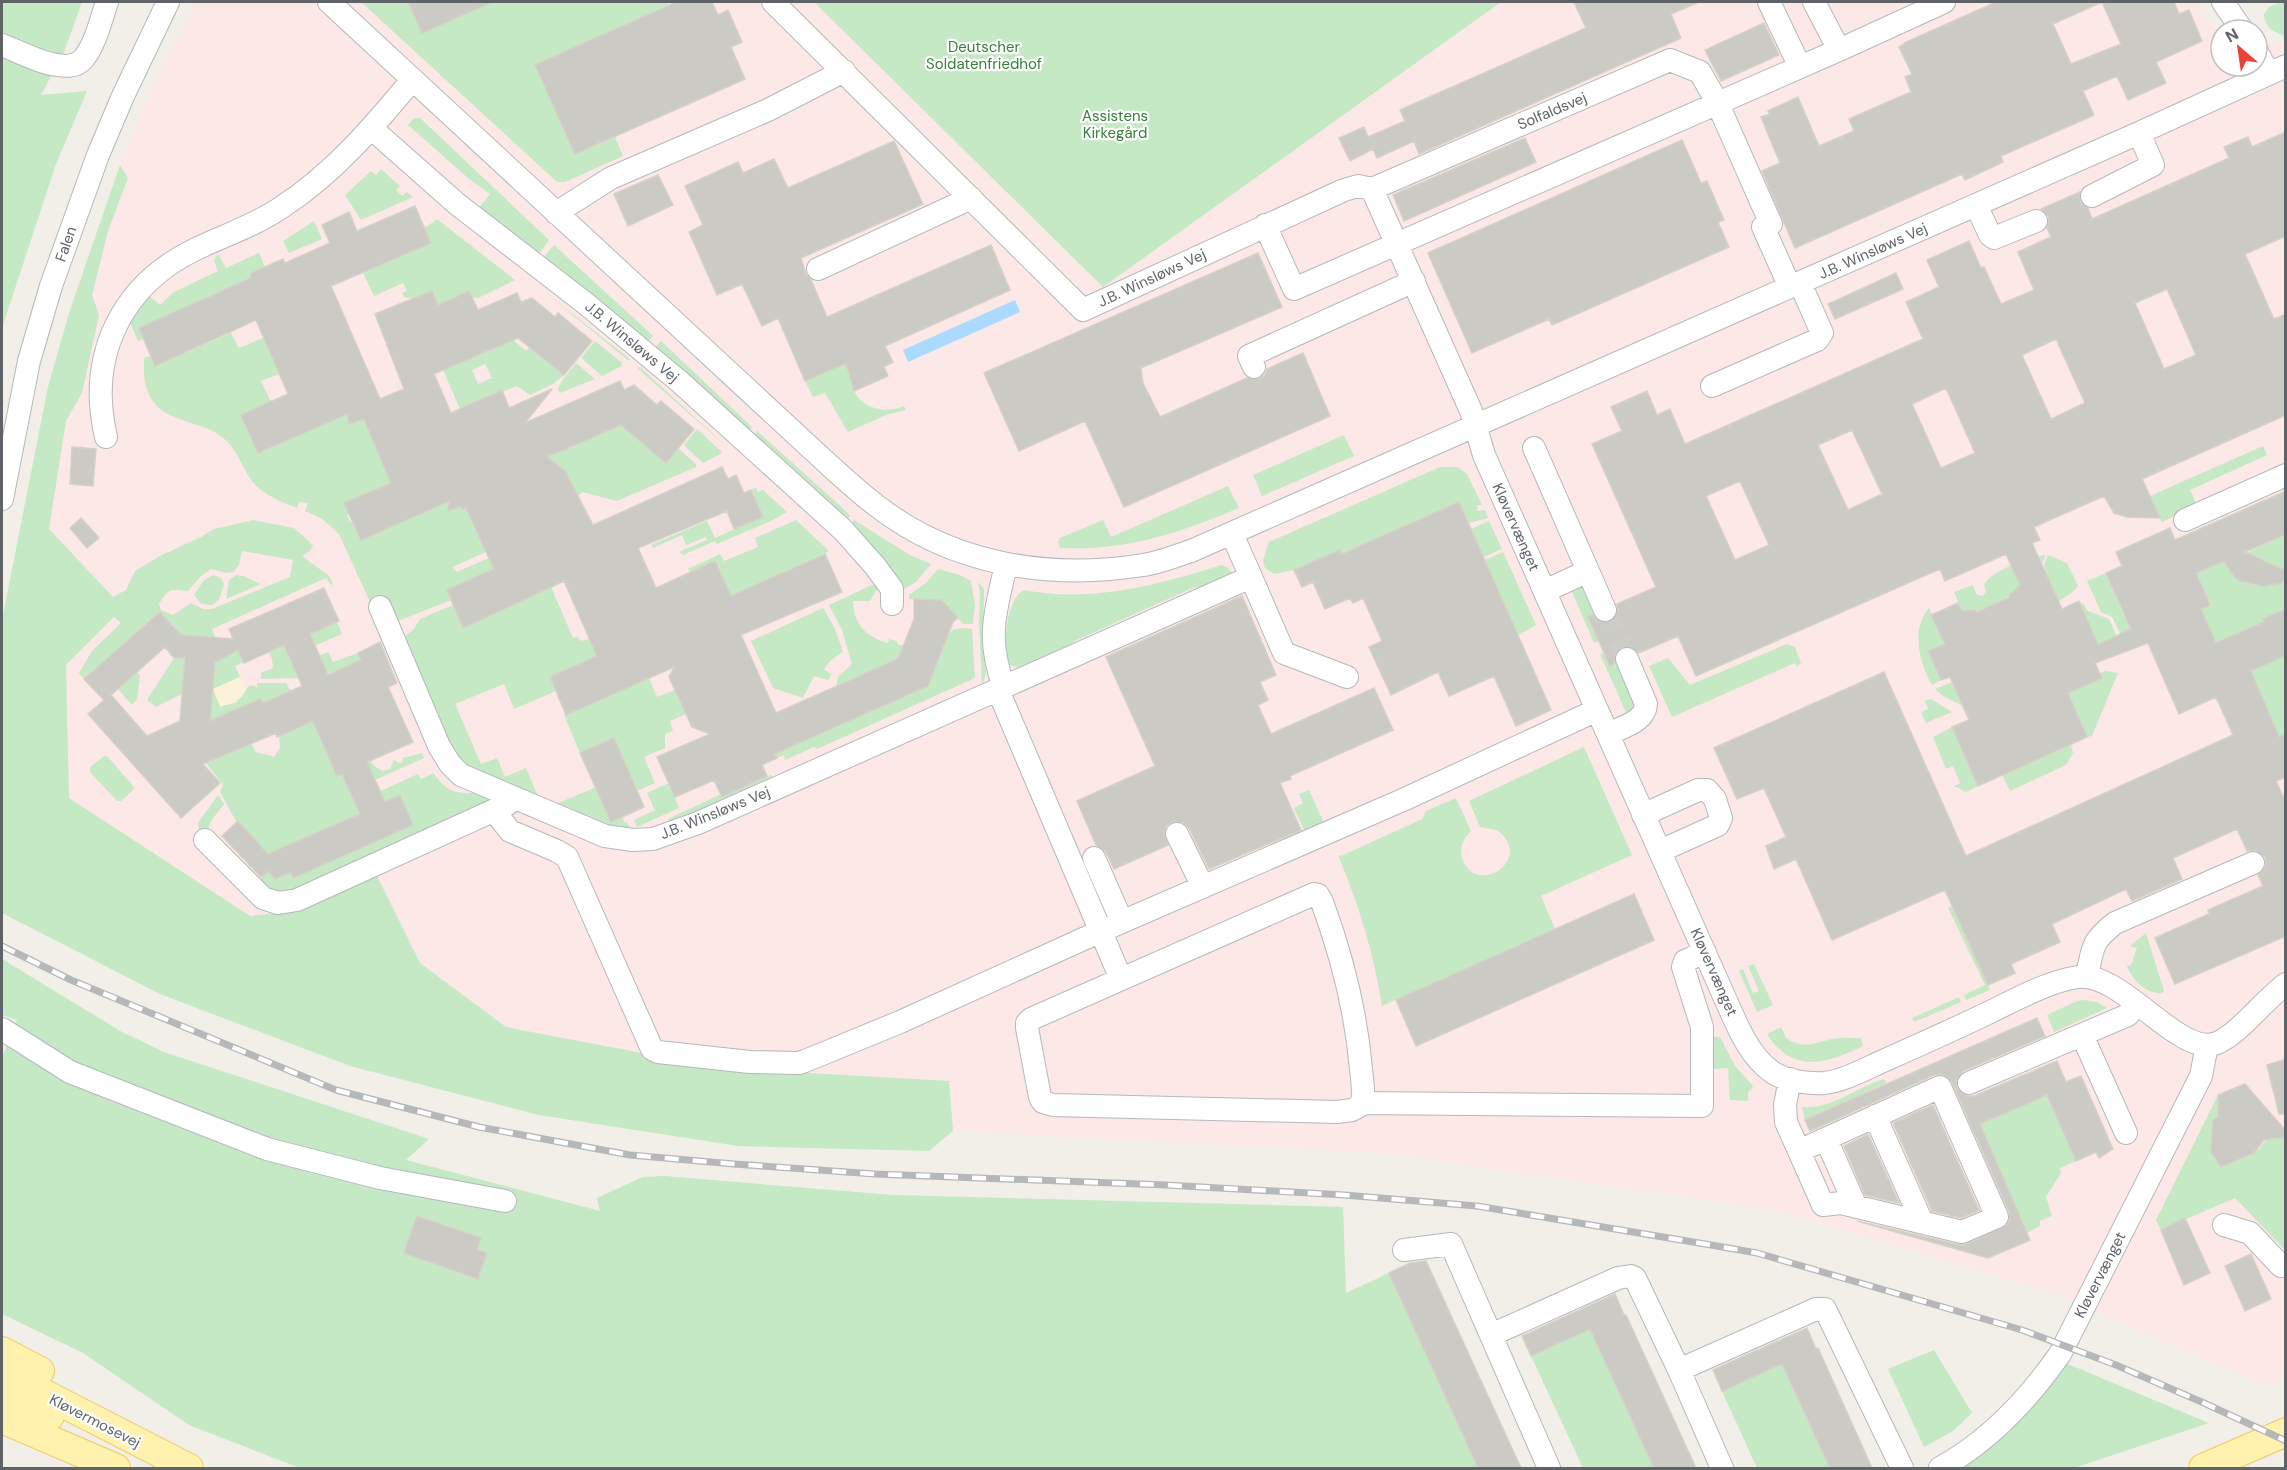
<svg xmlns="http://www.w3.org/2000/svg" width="2287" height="1470" font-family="'DM Sans',sans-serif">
  <rect width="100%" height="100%" fill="#f1efe8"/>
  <path fill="#fce8e6" d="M196,2h618l289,285 398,-285h695l25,37v27h36v-16l28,-12v1339l-20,9 -210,-92 -275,-83 -395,-58 -432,-22 -5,-50 -227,-13 -215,-41 -86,-64 -44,-89 -97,39 -29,3 -181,-118 -3,-133 57,-57 -74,-79 17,-108 16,-29 17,-77 -8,-20 17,-64 20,-53 -8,-13 33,-79z"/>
  <path fill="#c5e8c5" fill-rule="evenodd" d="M2,2h80l-18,50 -23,43 46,-4 -31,73 -54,164z
    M361,2h47l14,30 70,-30h174l3,2 -133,61 39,89 40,-17 8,19 -58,26h-8z
    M814,2h687l-398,285z
    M2281,2h4v34c-11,-4 -21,-9 -21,-22l5,-7z
    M414,118h6l129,122 -11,15 -59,-47 11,-14 -22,-16 -60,-53z
    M120,165l8,13 -20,53 -16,64 7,20 -17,78 -16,28 -17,108 64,68 13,-7 9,-19 25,-15 41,-19 13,-8 39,-9 41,8 19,17 -3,6 -8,5 27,20 4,8 -2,1 -5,-7 -114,51 3,9 -34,-3 -22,-23 -75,67 -5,-6 13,-22 29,-28 -7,-6 -48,48 3,133 181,118 29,-3 97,-39 44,89 86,64 215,41 228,13 4,50 -24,20 -191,-5 -199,-31 -189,-49 -190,-72 -158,-81v-293l46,-233 22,-77zM242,551l51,9 -3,17 -78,32h-9l-12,-6 -18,12 -12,-5 -2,-6c9,-16 12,-15 29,-13l13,-15 10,-7 15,4 7,-1 6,-7z
    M381,169l19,17 -4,4 6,6 5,-4 6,5 -52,23 -16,-25 26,-24 5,4z
    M437,219l78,61 -37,18h-6l-3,-7 -31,14 -34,-8 -2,-4 5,-2 -4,-8 -29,13 -11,-23 68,-30 -6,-15z
    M314,221l8,18 -33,14 -6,-12z
    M554,245l95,87 4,4 -4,5 -106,-83z
    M259,253l6,14 -15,7 1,4 -112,50 4,11 -5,2 -9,-21 19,-25 12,10 14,-13 44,-21 -4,-10 2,-5 3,-1 7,13z
    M547,294l83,65 -1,2z
    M230,331l9,17 24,-10 16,36 -18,7 10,21 75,11 3,10 10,-5 1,3 4,-2 20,46 42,2 -82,36 5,10 -2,2 3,7 2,-1 9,19 88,-41 -1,11 13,-4 1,3 4,-1 20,44 -34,15 5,5 34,-15 20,4 -64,29 4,10 -58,23 -22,-19 -32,-70 -18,-16 -16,-7 3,-8 -9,-1 -2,6c-18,-7 -40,-16 -49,-33 -8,-13 -13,-29 -26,-38 -19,-15 -51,-15 -66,-32 -13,-15 -12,-28 -12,-47l7,-2 4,10 71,-31z
    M513,340l13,11 4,-4 34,28 -11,9 -23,11 -13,-9 -15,6 -1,-2 -41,19 -17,-39zM485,364l7,14 -14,6 -6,-14z
    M595,341l26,21 1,4 -20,10 -21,-18z
    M661,341l89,84 2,3 -4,3 -93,-84z
    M853,360c-1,6 -3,13 -2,20 3,26 31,36 53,26l2,4 -20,5 -38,17 -23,-39 -12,4 -8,-16z
    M576,363l19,16 -35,14 -2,-4 5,-10z
    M640,367l89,82 -85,-75 -6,-6z
    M621,425l11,9 46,14 18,16v3l-79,34 -35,-9 -6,6 -30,-41z
    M697,429l25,23v1l-19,10 -17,-16 -2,-2z
    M757,431l89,80 4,5 -4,5 -93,-84z
    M1344,435l10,21 -92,40 -9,-21z
    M2263,446l4,9 -77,35 7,16 -35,16 -12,-26z
    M1440,467h18l9,7 15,31 -5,1 1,5 7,-1 3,8 -19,5 -10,-21 -117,52 -2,-4 -46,20 -20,4 -9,-6 -2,-8 6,-18z
    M1228,486l11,22c-60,25 -112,43 -179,40l-2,-6 2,-4 43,-18 8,17z
    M756,487l2,5 5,-2 24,22 -16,9 -54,23 -2,-3 -32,14 -4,-3 28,-12 -1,-3 -20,8 -4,-10 -29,13 -2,-3 56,-24 8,17 47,-21 -11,-27z
    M796,520l33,31 -106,49 -16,-35 -17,7 -2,-3 32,-15 4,7 34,-14 -3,-9z
    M854,520l56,35 21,9 -15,18 -12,7 -54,-63z
    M1489,521l13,28 -18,8 -13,-28z
    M2285,534v39l-9,-7 -33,-11z
    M1503,552l33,73 -18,10 -33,-75z
    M2046,555l-3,6 -7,3 1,4 -21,9 7,15h-10c-8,10 -29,20 -42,18l-6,8 -11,-26 19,-7 3,9 6,2 4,-4 -2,-7c5,-13 47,-29 62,-30z
    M2048,555l19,8 11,23c-4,6 -14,12 -21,16l-12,-32 -1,-5z
    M2235,556v22c14,9 37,11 50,1v30l-22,10 1,3 -48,21 -15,-34 9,-5 -7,-14 -16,-13z
    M1221,565l6,2 6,7 -28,14 -10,-1 -7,3 -111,50 -20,13 -38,15 -12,-4c-3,-19 -2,-64 17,-74 66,13 135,-5 197,-25z
    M938,569l22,6 11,6 4,24 -2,19h-10c-20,-26 -24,-24 -54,-25v-4l17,-12z
    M2106,573l18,43 9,-4 7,15 -19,8 -9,-18 -11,-5 -14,-31z
    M213,575l8,3 3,6 -5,16 -7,5 -11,-1 -7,-9 10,-15z
    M236,575l7,1 18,8 -35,15 3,-19z
    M978,582l6,7v11l-1,30 3,44 -4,11 -3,-64 1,-29z
    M1581,582l27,55 -14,6 -24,-56z
    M874,584l4,4 -8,13h-17c1,24 12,35 35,42l1,-4 7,2 3,4h5l-6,14 -62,28 2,-10 14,-13 -10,-34 -13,-25z
    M551,587l22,51 5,-1 2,4 10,-2 25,9 -65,29 6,14 -42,18 -10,-25 -49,20 26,60 16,-6 8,19 21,-9 14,33 -84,-40 -55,-121 13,-11 6,-10 33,-14 10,23z
    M2083,603l5,8 21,8 8,18 -19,8 -17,-40z
    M823,608l12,21 8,23c-8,5 -15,9 -19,18l8,4 -4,6 -14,-4 -11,22 -30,-10 -22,-47z
    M1929,608l16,36 -17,7 13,29 -9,5c-12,-21 -22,-56 -3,-77z
    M337,622l5,12 -33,14 -5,-11z
    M964,628l8,1 3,49 -158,71 -3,-2 -29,13 -1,-5 -7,3 -3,-4 154,-68 21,-52 3,-4z
    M1787,644l8,3 6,16 -4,4 -2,-4 -123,54 -23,-51 19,-8 22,27z
    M284,645l15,33 -38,1v-6l12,-5 -1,-10 -4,-6z
    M1613,648l23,51 -4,16 -4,2 -28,-63z
    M238,650l6,12 -9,4 5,11 -27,12 13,16 10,-2 14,-18 7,2v-4h29l5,8 -28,12 -3,-4 -66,29 21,-66z
    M328,652l5,10 25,-9 3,7 -39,17 -8,-19z
    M2285,655v79l-25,12 -11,-25 20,-9 -7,-14 -31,-18z
    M174,658h11l-3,36 -26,13 -9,-7z
    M2106,671l12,2 -26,63 -5,1 -12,-29 -33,15 -7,-15 66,-30 -1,-5z
    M137,672l3,4 -3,23 -5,6 -14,-16z
    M648,676l9,21 18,-7 11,24 -16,7 3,10 -8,3v14l-21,9 11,26 -18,8 -23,-53 -34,15 -16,-38z
    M1952,682l11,24 -20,-10 -8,-7z
    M1931,699l21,13 -26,11 -5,-11 7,-3 -3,-8z
    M317,719l43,95 -79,35 -4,15 -38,-42 -2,1 -17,-31 3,-7 -17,-22 45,-20 5,9 18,5 6,-10 -1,-11z
    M1952,727l26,59 -12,6 -12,-6 6,-3 -7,-17 -7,3 -13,-32z
    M2071,744l2,9 -7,12 -56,26 -8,-16z
    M1584,747l48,108 -91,41 14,33 -173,77c-9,-56 -23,-100 -44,-151l3,1 81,-37 4,-8 30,-13 15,33c-7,7 -12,16 -9,26 11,42 75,3 35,-27l-17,-3 -11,-26z
    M422,753l2,5 -49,22 -14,-15 10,-4 2,4 9,6 8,-2 4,-9 6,3 3,-1v-4z
    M107,756l27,31 -1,3 -12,11h-4l-27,-29v-5l13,-10z
    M433,773c14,18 19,20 40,20 7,0 16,6 23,8l-193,89 -30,3 -15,-12 11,-10 6,7 16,-6 3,6 119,-53 -13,-29 -21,8 -5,-10 44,-20 3,5z
    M771,775l2,3 -103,46 -2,-5 53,-25 1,2z
    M669,783l10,25 -42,19 -3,-7 21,-10 -8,-17z
    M596,787l26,29 3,7 2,-1 5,11 -25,-6 -51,-23z
    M1309,790l15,33 -19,9 -11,-24 9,-5 -4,-9z
    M218,795l6,9 -13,17 -3,9 -9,1 -1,-8z
    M1952,906l38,84 -24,10 -2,-5 21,-10 -37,-77z
    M2146,933l18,58 -2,2c-15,1 -31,-13 -35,-28l4,1 6,-18 -7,-2z
    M2,959l120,73 42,20 265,87 -23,21 194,51 -3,-13 46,-21 21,-1 229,19 450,12 3,86 43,-20 89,195h-1178l-111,-43 -106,-72 -81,-39v-256l15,-38 -15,-5z
    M1754,964l19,41 -16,7 -18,-41 4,-2 10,24 6,-2 -11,-25z
    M1959,997l2,5 -47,20 -2,-4z
    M2084,1000l13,2 10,6 -53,24 -7,-17 30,-14z
    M1781,1027l5,11c19,12 26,5 46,1 9,-2 19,-1 29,-1l2,8c-36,18 -71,28 -96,-12z
    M1713,1037h7l15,29 18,20 -5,7v8l-18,-1 -2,-32 -14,1z
    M1884,1079l2,4 -81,37 -3,-13c30,3 54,-20 82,-28z
    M2047,1095l29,66 -16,7 1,5 -15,24 6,19 -12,5v5l-13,7 -47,-109z
    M2218,1095v22l-5,4 -2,31 10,14c10,-4 23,-7 32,-12 16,-11 5,-17 32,-16v112l-50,-52 -74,32 -5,-10z
    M1590,1329l64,139h-71l-52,-112z
    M1934,1350l38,63 -19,18 -29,16 -36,-78z
    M2063,1362l146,61 -135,45h-120z
    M1782,1364l48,104h-73l-35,-77z"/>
  <path fill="#fbf3d9" d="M240,677l6,13c-6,12 -14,13 -26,17l-7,-18z"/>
  <path fill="#aadaff" d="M1015,300l5,12 -112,50 -5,-12z"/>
  <path fill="#cccac5" stroke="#d6d1c6" stroke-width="1.5" fill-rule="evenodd" d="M408,2h84l-70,31z
    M676,2h36l6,13 10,-5 14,32 -11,5 14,32 -170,75 -40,-89z
    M1574,2h125l-28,12 10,24 -262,116 -5,-13 -37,17 -4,-9 -23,12 -11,-23 25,-11 4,10 37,-16 -5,-11 186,-82z
    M1996,2h178l5,12 10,-4 13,31 -46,21 10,21 -38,17 -11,-24 -34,15 11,24 -93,41 2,6 -38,18 -3,-6 -167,74 -33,-77 18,-8 -19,-46 8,-3 -1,-3 30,-14 21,49 35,-15 -5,-12 62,-27 -6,-15 7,-3 -13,-27 5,-3v-1zM2102,2l19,42 -50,20 -18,-40z
    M1764,23l15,32 -58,26 -16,-31z
    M2286,132v104l-41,18 29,65 12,-5v101l-144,64 18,39 -33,-1 -13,-4 -10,-17 -70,31 6,13 -8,3 30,66 17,-8 19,44 33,-16 -25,-56 16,-7 -6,-14 54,-24 5,12 111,-49v43l-41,18 41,19v8l-4,4 -18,3 -24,-5 -5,-3 -11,-17 -28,12 14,32 -9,4 15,34 48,-21 -1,-3 23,-10v46l-35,16 28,66 7,-3v43l-10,4 10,22v133l-111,48 -8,-18 -12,-28 54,-24 -1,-4 55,-24 -5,-11 5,-4 3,-6 -1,-8 -10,-7 -8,1 -10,-22 -64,29 9,21 -50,22 -6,-12 -74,35 8,18 -49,22 4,9 -27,12 -43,-95 -113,50 -36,-81 -22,10 -8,-23 20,-9 -22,-49 -27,11 -23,-51 170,-76 82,184 267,-121 -17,-38 -37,17 -31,-71 -53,20 7,15 -34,15 19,44 -109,49 -26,-59 17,-7 -19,-43 -9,3 -13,-29 17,-7 -14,-29 27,-12 4,8 13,-1 2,2 32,-14 1,-4 10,-9 -14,-31 -61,27 -5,-12 -244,107 -18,-40 -39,17 -10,-7 -8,1 -7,10 1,7 -5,2 -22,-49 5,-2 5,6 12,2 6,-5 2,-7 -1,-7 39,-17 -64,-143 30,-13 -11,-24 36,-16 10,24 13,-6 15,35 238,-105 -17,-37 33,-15 -12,-27 42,-19 12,27 3,-1 17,37 33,-14 -16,-38 33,-15 -4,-9 2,-11 -8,-8 39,-17v10l8,6 4,11 137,-61 -5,-11 24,-10 4,10zM2167,289l29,66 -32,14 -29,-66zM2056,339l29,64 -34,16 -29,-64zM1946,388l29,65 -34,15 -29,-64zM1852,430l30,64 -34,16 -30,-65zM1740,481l29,64 -34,15 -29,-64z
    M1525,138l11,24 -132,59 -11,-26z
    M1682,140l19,43 6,-2 17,39 -6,2 11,25 -177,78 -3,-6 -77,34 -44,-100z
    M894,141l29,63 -122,54 5,16 5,6 16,37 164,-72 19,45 -125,56 8,16 -9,5 4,9 -34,15 -8,-28 -41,18 -27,-63 -16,8 -20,-42 -25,11 -28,-63 14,-7 -18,-39 53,-24 5,11 31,-14 14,29z
    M658,175l15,30 -45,21 -14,-32z
    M415,206l16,37 -100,43 49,113 24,-10 -29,-75 57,-23 6,14 31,-14 9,19 39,-17 4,9 11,-4 23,19 3,-4 34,28 -28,34 -46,-37 -84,36 17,39 51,-23 7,18 43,-19 -27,34 95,-42 4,9 10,-5 23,20 4,-4 33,28 -28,34 -45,-38 -74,32 18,14 28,54 129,-58 6,12 8,-4 8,18 7,-3 12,27 -29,12 -7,-18 -89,37 18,40 59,-27 16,35 94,-42 17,38 -101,43 35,78 122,-54 16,-40v-20l27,1 17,18 -5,4 -25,64 -154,68 3,4 -15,7 5,11 -45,21 -8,-17 -39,17 -18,-40 53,-23 -18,-7 -23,-50 5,-10 -108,48 -16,-38 47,-21 -33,-75 -101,47 -16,-38 47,-21 -28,-61 -4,1 -1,-3 -13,5 1,-10 -88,39 -17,-37 47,-20 -27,-64 -15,5 -2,-10 -89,39 -17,-38 47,-21 -32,-74 -101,46 -16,-38 112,-50 -1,-4 15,-7 18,-8 2,4 45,-20 -8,-18 27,-13 8,19z
    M1258,253l24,54 -141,61 2,15 17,34 87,-39 12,1 6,-4 2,-6 36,-16 27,63 -206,91 -39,-86 -66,30 -35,-78z
    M1896,273l7,16 -68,30 -7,-15z
    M72,447l24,2 -3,37 -23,-2z
    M1459,502l92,208 -35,16 -22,-50 -45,20 -11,-24 -47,23 -22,-48 13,-6 -19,-43 -10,5 -3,-5 -25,11 -12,-27 -11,5 -8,-17 46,-20 2,4z
    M81,518l18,20 -12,10 -17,-20z
    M324,588l15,33 -29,13 18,41 33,-15 -3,-7 22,-11 17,41 -9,4 25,55 -46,20 18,40 15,-7 13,30 -120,53 -2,-6 -16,7 -6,-8 -8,6 -39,-41 16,-15 30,33 92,-40 -18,-40 -5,2 -24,-55 -36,16 -1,-4 -73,31 17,19 -39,35 -93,-104 16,-14 -20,-21 76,-67 21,23 52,4 -4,-10zM284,645l18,41 -39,17 -3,-4 -50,22 5,-59 23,-12 6,13zM165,647l9,11h11l-5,63 -33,15 -36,-41z
    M1242,596l34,79 -16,7 8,18 -10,5 13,29 103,-46 19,42 -103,46 1,3 -11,4 21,47 -92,39 -20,-41 -5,-5 -12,-1 -6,4 -2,7 4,12 -54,24 -8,-17 -10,-7 -19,-44 78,-35 -49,-109z
    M614,738l30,69 -33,15 -31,-69z
    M1634,894l20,46 -238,106 -20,-46z
    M2037,1018l8,18 -82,35 -7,10 1,8 10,7h7l83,-35 9,21 15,-6 32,73 -14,9 -3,-6 -20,9 -29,-66 -67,29 50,116 -42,18 -131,-37 103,24 7,-1 40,-19 3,-6 -1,-7 -57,-130 -5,-6 -6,-2 -7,1 -124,56 -5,-11z
    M2286,1059v55h-7l-12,-49z
    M2245,1084l41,47v7h-12l-10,2 -10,13 -33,14 -10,-15 2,-32 5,-3v-22z
    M1933,1105l46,105 -18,8 -29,-7 -39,-88z
    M1868,1134l31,69 -34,-8 -21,-49z
    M417,1216l64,22 -4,12 10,3 -9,26 -74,-26z
    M2185,1218l25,55 -26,12 -23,-55z
    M2251,1254l20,45 -26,12 -20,-45z
    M1426,1261l95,207h-43l-89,-195 21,-10z
    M1615,1294l9,21h2l70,153h-42l-64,-139 -59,27 -9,-20z
    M1807,1328l9,21 2,-1 54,120h-42l-48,-104 -60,27 -9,-21z"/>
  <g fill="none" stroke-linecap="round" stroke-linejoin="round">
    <path stroke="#ccccc8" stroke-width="22" stroke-dasharray="22 11" stroke-linecap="butt" d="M1605,610l22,49"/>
    <defs>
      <path id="minor" d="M329,2l486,450c21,19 41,38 62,54 76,59 173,74 266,59 16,-2 32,-9 48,-14l948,-418 147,-67
        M773,2l310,308 261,-120 14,-4 14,3
        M1769,2l31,65
        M1814,2l25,48
        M2223,2l19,28
        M2,45c19,7 66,34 82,13 12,-15 17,-39 23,-56
        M2257,52l12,22
        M371,128l86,76 128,99 95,79 163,148 32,36 17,23v15
        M1372,189l99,222 13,44 240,541c12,26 23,58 48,76 13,9 36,12 52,11 20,-2 41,-14 59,-22 36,-16 72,-32 107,-49 29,-14 57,-30 88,-35 44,-6 101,81 139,66 22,-9 48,-44 69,-59
        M1372,189l298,-129 30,12 17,30 54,122 -8,3 27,60
        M2092,196l61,-31 -14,-32
        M1976,205l14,30 4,3 42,-17
        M556,213l55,-35 157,-68 76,-39
        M1265,225l29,64 545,-239 105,-48
        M818,269l153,-71
        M1254,367l-5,-11 165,-75
        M1712,386l105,-46 5,-7 -22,-50
        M106,437c-19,-81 15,-152 90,-188 29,-14 60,-24 86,-42 52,-34 91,-80 130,-127
        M1534,448l54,123
        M2,499l27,-138 22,-75 47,-131 25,-59 45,-94
        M2185,520l101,-45
        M1251,577l33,76 63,24
        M1545,591l43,-20 17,39
        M380,607l59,139 11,18 11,11 144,61 28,4 20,-1 45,-16 553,-246 -19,-43
        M1004,687c-18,-49 -9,-74 2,-122
        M998,690l123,289
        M1608,734c14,-7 37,-12 38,-30l-19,-45
        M494,811l16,20 47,20 10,6 85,192 6,3 92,10 49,1 6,-2 95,-39 201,-91 304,-132 192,-89
        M1643,815l55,-25h9l8,9 6,19 -3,7 -58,26
        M1177,834l26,53
        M205,840l58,58 15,5 19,-3 211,-96
        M1094,858l28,64
        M1314,894l4,1 4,7c20,54 34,109 39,167 1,11 4,26 0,36l-9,5 -15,2 -284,-7 -10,-3 -3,-5 -13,-69v-5l4,-4z
        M2087,976c6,-29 4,-34 28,-53l138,-60
        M2,1029l68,43 197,77 113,29 125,23
        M2082,1035l44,98
        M1790,1079l-5,26 1,17 37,83 18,-2 121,29 35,-15 -57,-130 -141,64
        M1969,1083l159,-68 7,-12
        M1362,1103l340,3v-79l-19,-60 2,-6 20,-9
        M1875,1116l47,106
        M1826,1139l30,68
        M2224,1225l26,8 31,33 5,-3
        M1404,1250l47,-6 98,224
        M1491,1335l127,-57 13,-2 4,2 44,92 43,98
        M1679,1370l137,-61h9l77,159
        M1940,1468c48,-26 89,-70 120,-114l141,-278 6,-31"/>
      <path id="major" d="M2,1351l38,20
        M2,1372l187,96
        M2,1396l48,20
        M2,1419l114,49
        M2203,1468l83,-36"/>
    </defs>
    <use href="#minor" stroke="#b5b8bc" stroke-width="24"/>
    <use href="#major" stroke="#f2c960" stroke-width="30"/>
    <use href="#minor" stroke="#fff" stroke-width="22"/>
    <use href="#major" stroke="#fff2af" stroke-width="28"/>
    <defs>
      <path id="rail" d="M2,946l69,34 265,110 143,37 151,28 104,9 141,10 291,11 178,10 133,11 234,39 46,8 265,77 94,35 88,38 82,38"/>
    </defs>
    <use href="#rail" stroke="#b6b7b8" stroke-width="7"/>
    <use href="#rail" stroke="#fff" stroke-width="4.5" stroke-dasharray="14" stroke-linecap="butt"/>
  </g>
  <g text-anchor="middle" stroke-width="4.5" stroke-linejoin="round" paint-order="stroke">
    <g font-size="15" fill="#348238" stroke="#fff">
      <text x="984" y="52">Deutscher<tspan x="984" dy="17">Soldatenfriedhof</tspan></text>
      <text x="1115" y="121">Assistens<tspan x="1115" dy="17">Kirkegård</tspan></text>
    </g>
    <g font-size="15" fill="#5f6368" stroke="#fff">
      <text transform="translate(1552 111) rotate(-23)" y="5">Solfaldsvej</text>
      <text transform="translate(66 244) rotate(-71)" y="5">Falen</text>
      <text transform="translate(1873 251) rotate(-24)" y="5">J.B. Winsløws Vej</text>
      <text transform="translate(1152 278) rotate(-25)" y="5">J.B. Winsløws Vej</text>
      <text transform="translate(632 342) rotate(40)" y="5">J.B. Winsløws Vej</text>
      <text transform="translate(1516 527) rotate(66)" y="5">Kløvervænget</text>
      <text transform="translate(715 813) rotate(-22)" y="5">J.B. Winsløws Vej</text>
      <text transform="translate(1714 972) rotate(66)" y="5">Kløvervænget</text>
      <text transform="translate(2100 1275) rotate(-63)" y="5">Kløvervænget</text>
      <text transform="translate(95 1421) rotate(27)" y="5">Kløvermosevej</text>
    </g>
  </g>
  <rect width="2287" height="1470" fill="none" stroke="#5f6368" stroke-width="6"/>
  <g transform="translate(2239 48) rotate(331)"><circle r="28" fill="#ffffff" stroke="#bfc1c3" stroke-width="1.5"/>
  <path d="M0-4.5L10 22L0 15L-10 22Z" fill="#ea4335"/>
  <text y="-9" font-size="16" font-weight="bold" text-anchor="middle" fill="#5f6368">N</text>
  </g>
</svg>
